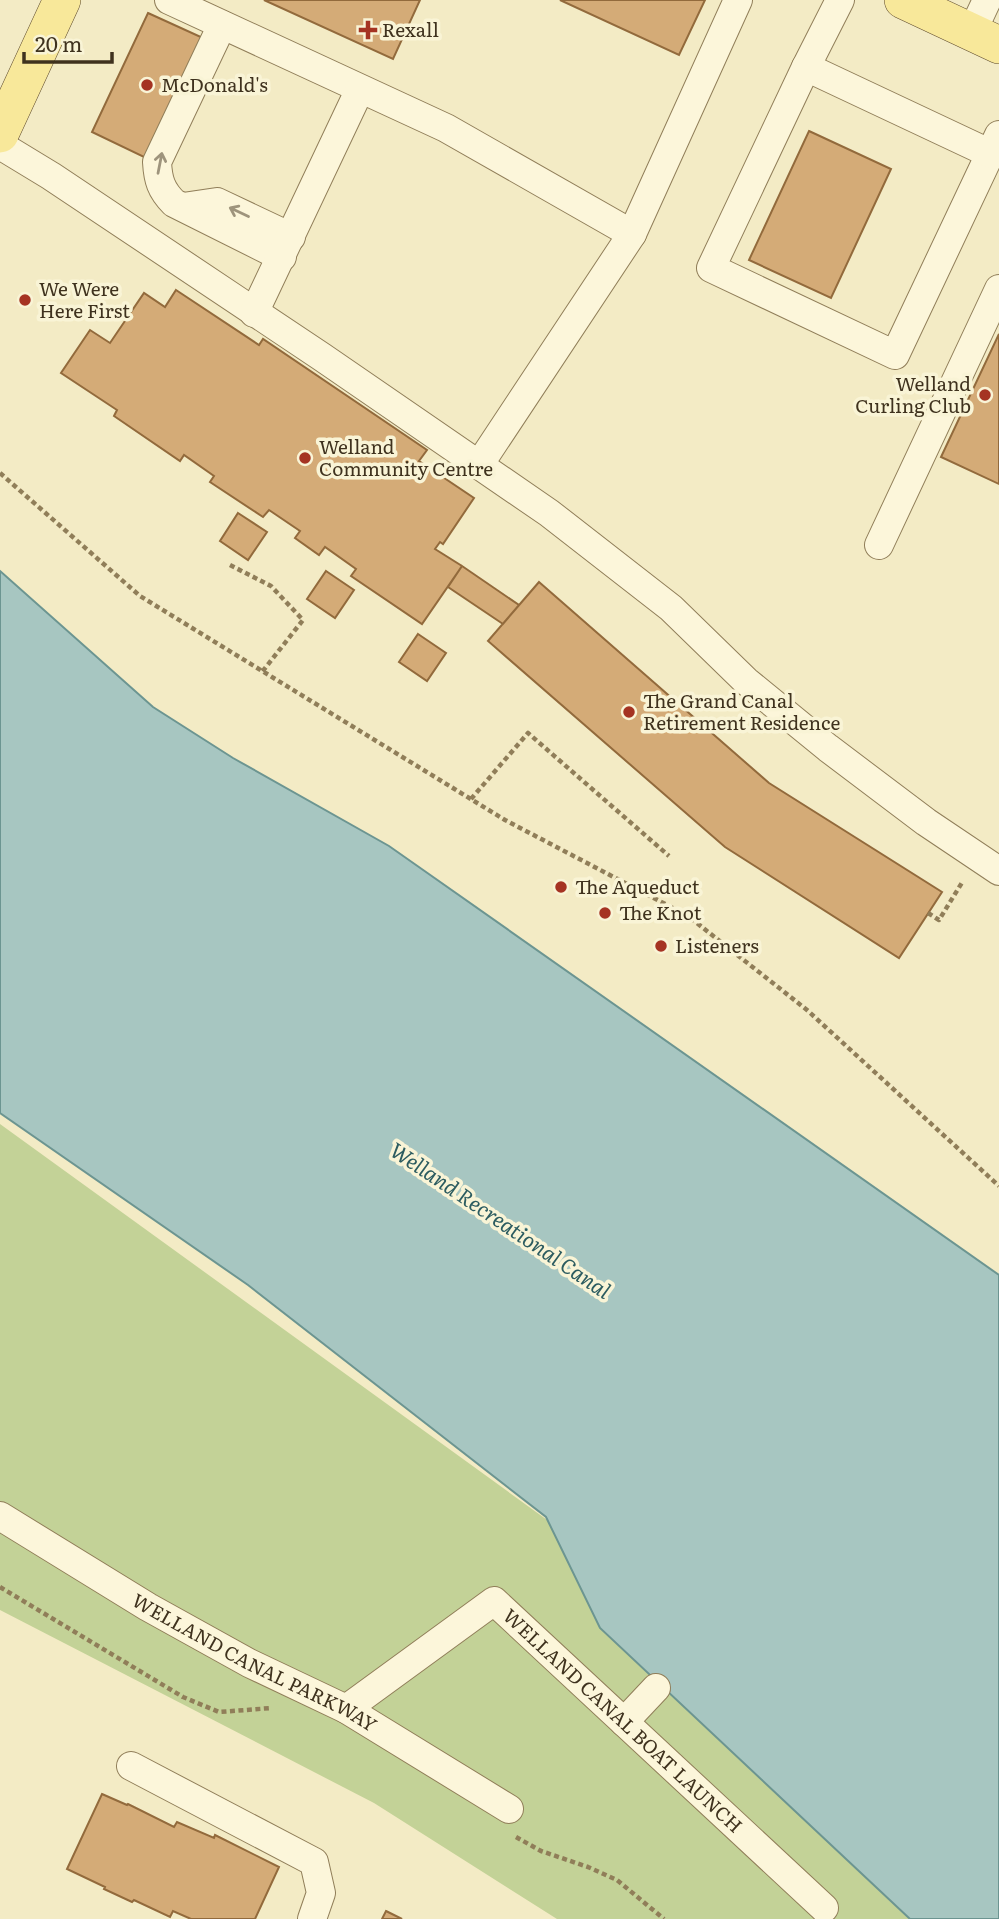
<svg xmlns="http://www.w3.org/2000/svg" width="999" height="1919" font-family="Literata,serif">
  <rect width="100%" height="100%" fill="#f3ebc5"/>
  <path fill="#c3d297" d="M0,1124l999,723v72h-442l-183,-116 -374,-193z"/>
  <path fill="#a7c6c1" stroke="#6c9591" stroke-width="2" d="M0,571l153,136 80,51 156,88 610,429v644h-89l-310,-291 -54,-111 -298,-232 -248,-172z"/>
  <path fill="#d4ab77" stroke="#926a3c" stroke-width="2" d="M264,0h156l-27,59z
    M560,0h145l-26,55z
    M148,13l55,25 -57,120 -54,-26z
    M809,131l82,38 -60,129 -82,-38z
    M176,290l83,55 4,-6 164,111 -8,11 55,37 -31,46 -3,-2 -5,7 27,17 -40,58 -71,-48 5,-7 -31,-22 -6,8 -24,-17 5,-7 -31,-21 -6,7 -53,-35 4,-6 -30,-21 -4,6 -66,-45 3,-6 -56,-37 29,-43 20,13 34,-50 21,14z
    M999,334v150l-58,-27z
    M238,513l29,19 -19,28 -28,-19z
    M462,566l57,39 -16,19 -55,-37z
    M326,571l28,19 -19,28 -28,-19z
    M539,582l230,201 173,109 -43,66 -174,-111 -237,-206z
    M418,634l28,19 -19,28 -28,-19z
    M102,1794l25,11 1,-1 46,23 3,-5 37,16 1,-3 64,32 -24,52h-64l-18,-8 -3,6 -36,-17 -2,2 -28,-13 1,-2 -38,-18z
    M386,1911l16,8h-20z"/>
  <g fill="none" stroke-linecap="round" stroke-linejoin="round">
    <defs>
      <g id="minor">
        <path d="M169,0l277,128 186,106"/>
        <path d="M840,0l-34,67 -95,201 184,87 104,-220"/>
        <path d="M222,25l-65,137c1,18 4,28 17,41l108,54"/>
        <path d="M972,32l15,-32"/>
        <path d="M806,67l185,87"/>
        <path d="M0,145l51,31 271,181 227,156 122,95 75,73 82,67 98,74 73,49"/>
        <path d="M183,207l34,-5 74,35"/>
        <path d="M254,313l106,-224"/>
        <path d="M479,465l153,-231 106,-234"/>
        <path d="M879,545l120,-256"/>
        <path id="s1" d="M0,1516l148,91 101,56 97,46 163,100"/>
        <path id="s2" d="M346,1709l148,-108 330,307"/>
        <path d="M624,1722l32,-34"/>
        <path d="M131,1766l183,96 7,31 -9,26"/>
      </g>
      <path id="major" d="M903,0l96,45
        M0,134l62,-134"/>
    </defs>
    <use href="#minor" stroke="#907e59" stroke-width="30"/>
    <use href="#major" stroke="#5e4a2d" stroke-width="38"/>
    <path stroke="#907e59" stroke-width="4.5" stroke-dasharray="5 3.5" stroke-linecap="butt" d="M0,473l140,123 365,224 183,96 119,94 192,176
      M230,565l41,21 32,34 -41,52
      M471,799l57,-66 141,123
      M928,913l11,7 24,-39
      M0,1587l183,110 36,15 53,-4
      M516,1837l25,14 47,16 29,13 47,39"/>
    <use href="#minor" stroke="#fcf6da" stroke-width="28"/>
    <use href="#major" stroke="#f8e89a" stroke-width="37"/>
  </g>
  <defs><path id="oneway-shaft" d="M-6 0H5M1.5-3L5.5 0L1.5 3" fill="none" stroke-width="1.6" stroke-linecap="round" stroke-linejoin="round" transform="scale(1.75)"/></defs>
  <g stroke="#9e947c">
    <use href="#oneway-shaft" transform="translate(160 163) rotate(-79)"/>
    <use href="#oneway-shaft" transform="translate(239 212) rotate(-155)"/>
  </g>
  <g fill="#a53322" stroke="#f9f4d6" stroke-width="2.5">
    <path d="M364.5 19.5h7v7h7v7h-7v7h-7v-7h-7v-7h7z"/>
    <circle cx="147" cy="85" r="7"/>
    <circle cx="25" cy="300" r="7"/>
    <circle cx="985" cy="395" r="7"/>
    <circle cx="305" cy="458" r="7"/>
    <circle cx="629" cy="712" r="7"/>
    <circle cx="561" cy="887" r="7"/>
    <circle cx="605" cy="913" r="7"/>
    <circle cx="661" cy="946" r="7"/>
  </g>
  <g text-anchor="middle" stroke-width="7" stroke-linejoin="round" paint-order="stroke">
    <g font-size="19" fill="#3f321e" stroke="#f9f4d6" text-anchor="start">
      <text x="382" y="37">Rexall</text>
      <text x="161" y="92">McDonald's</text>
      <text x="39" y="296">We Were<tspan x="39" dy="22">Here First</tspan></text>
      <text x="971" y="391" text-anchor="end">Welland<tspan x="971" dy="22">Curling Club</tspan></text>
      <text x="319" y="454">Welland<tspan x="319" dy="22">Community Centre</tspan></text>
      <text x="643" y="708">The Grand Canal<tspan x="643" dy="22">Retirement Residence</tspan></text>
      <text x="575" y="894">The Aqueduct</text>
      <text x="619" y="920">The Knot</text>
      <text x="675" y="953">Listeners</text>
    </g>
    <g font-size="19" fill="#3f321e" stroke="#f9f4d6">
      <text dy="7" stroke="none"><textPath href="#s1" startOffset="294">WELLAND CANAL PARKWAY</textPath></text>
      <text dy="7" stroke="none"><textPath href="#s2" startOffset="359">WELLAND CANAL BOAT LAUNCH</textPath></text>
    </g>
    <g font-size="21" font-style="italic" fill="#2c5c60" stroke="#f9f4d6">
      <text transform="translate(500 1221) rotate(34)" y="7">Welland Recreational Canal</text>
    </g>
  </g>
  <path d="M24 52v10h88v-10" fill="none" stroke="#3f321e" stroke-width="3.5"/>
  <text x="35" y="52" font-size="21" fill="#3f321e" stroke="#f9f4d6" stroke-width="5" paint-order="stroke">20 m</text>
</svg>
